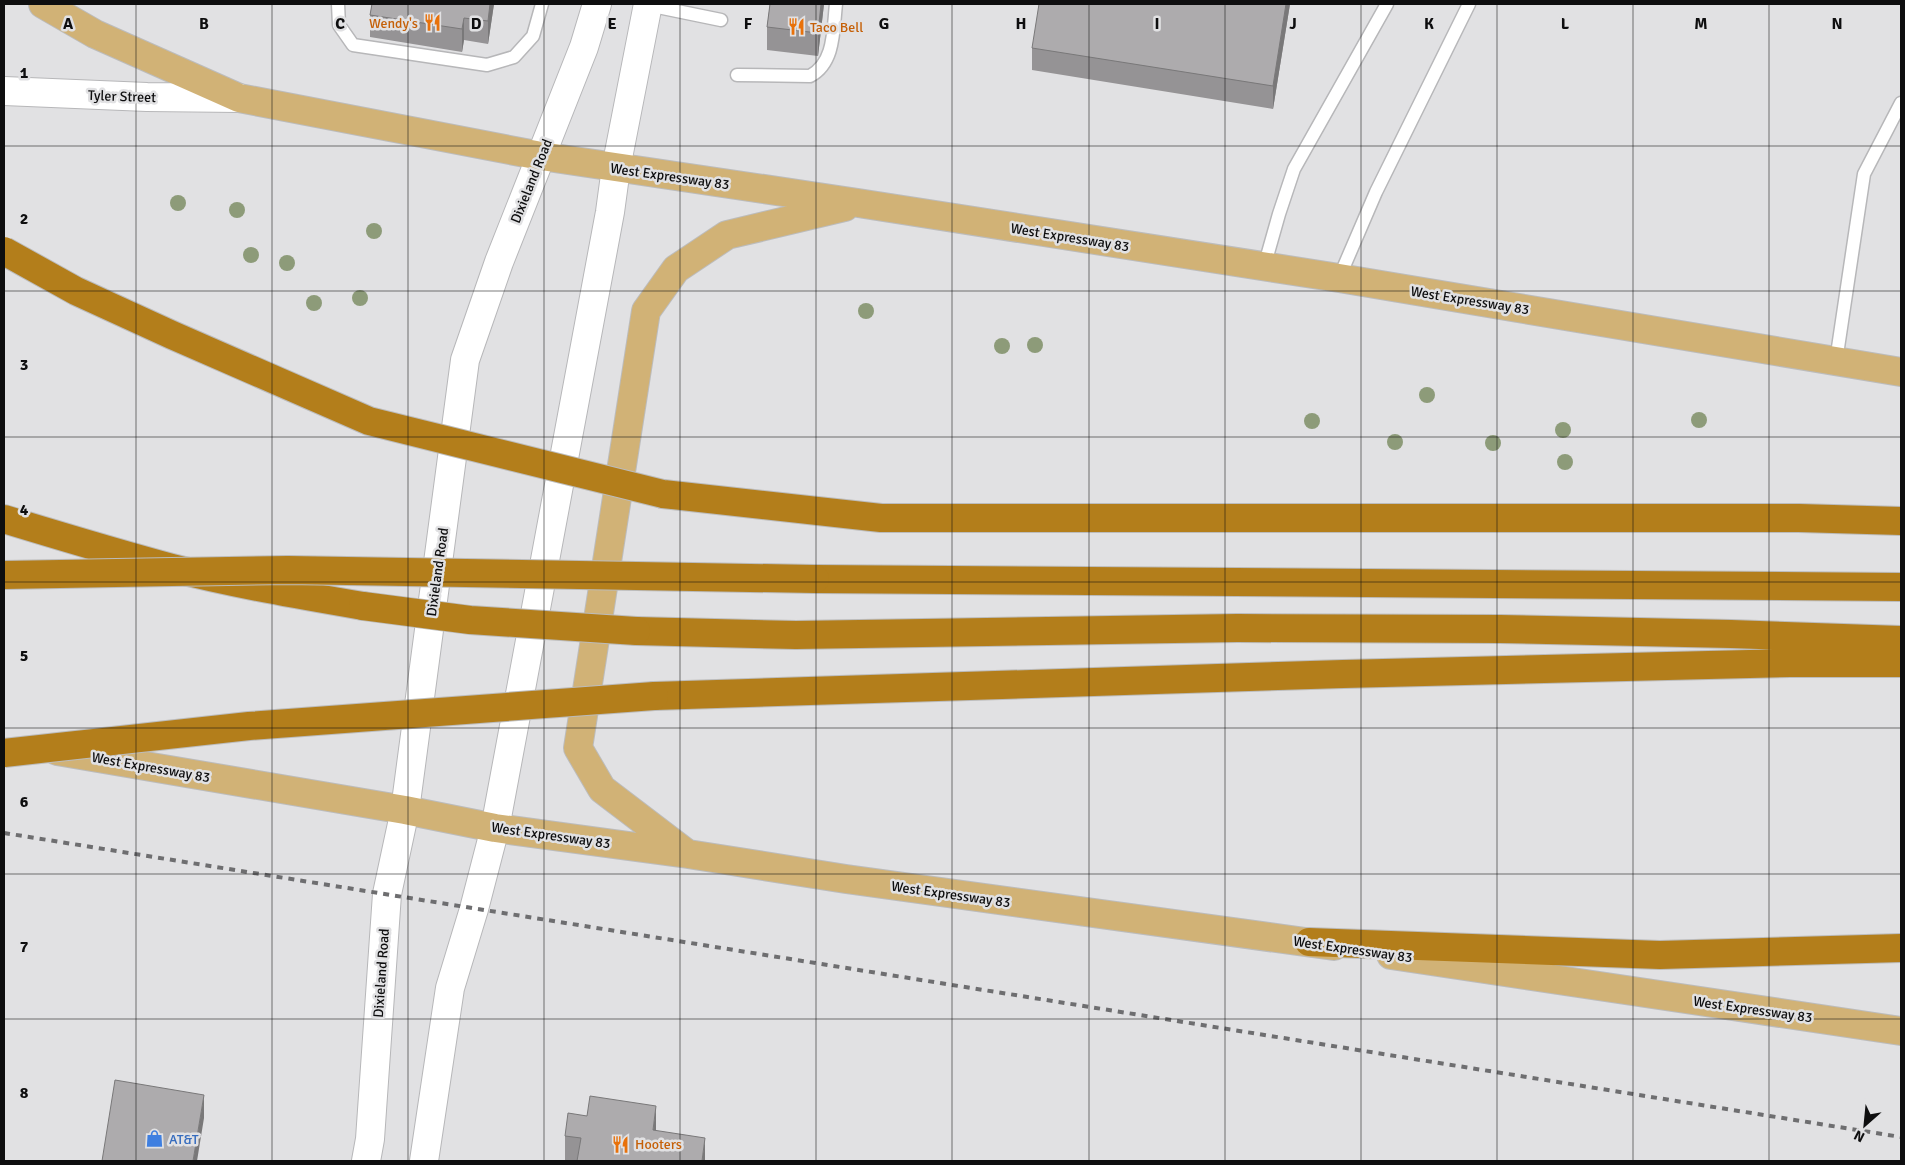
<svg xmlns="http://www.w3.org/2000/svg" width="1905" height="1165" font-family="Signika,sans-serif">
  <rect width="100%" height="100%" fill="#e1e1e3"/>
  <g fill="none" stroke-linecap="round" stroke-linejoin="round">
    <defs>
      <path id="lane" d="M338,4l1,21 14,20 134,20 27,-8 19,-21 9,-32
        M648,5l73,15
        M737,75l73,1c25,-13 23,-46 26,-72
        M1264,267l15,-53 15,-45 93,-165
        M1339,278l37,-86 93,-188
        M1836,361l28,-187 37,-71"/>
      <path id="secondary" d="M4,91l143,6 92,1
        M366,1161l4,-22 17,-245 18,-84 60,-450 34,-98 85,-215 13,-43
        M424,1161l26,-173 24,-79 21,-81 115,-616 6,-44 32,-164"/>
      <path id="primary" d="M43,4l52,30 144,64 302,58 317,47 481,75 562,94
        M57,751l348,59 90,18 193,26 158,25 488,67
        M686,853l-84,-64 -24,-41 68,-437 30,-42 51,-34 118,-28
        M1391,955l510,76"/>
      <path id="highway" d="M663,494l218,24h918l102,3
        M4,519c56,17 112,34 168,49 63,16 127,27 191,38
        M815,579l1086,8
        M636,631l160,4 441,-7 263,1 231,5 170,6
        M654,696l689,-22 447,-11h111
        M1309,942l351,13 241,-7"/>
    </defs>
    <use href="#lane" stroke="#b7b7b9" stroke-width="15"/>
    <use href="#secondary" stroke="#b7b7b9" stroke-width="30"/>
    <use href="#primary" stroke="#bcbcbc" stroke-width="30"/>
    <use href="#highway" stroke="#bcbcbc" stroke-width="30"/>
    <use href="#lane" stroke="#fff" stroke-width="12"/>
    <use href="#secondary" stroke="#fff" stroke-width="28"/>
    <use href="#primary" stroke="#d1b276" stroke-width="28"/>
    <use href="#highway" stroke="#b37e1b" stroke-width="28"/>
    <path stroke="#6e6e70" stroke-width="4" stroke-dasharray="6 6" stroke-linecap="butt" d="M4,833l1897,304"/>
    <defs>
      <path id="highway-bridge" d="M4,251l72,40 96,44 197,86 294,73
        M4,575l284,-5 527,9
        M363,606l107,14 166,11
        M4,753l245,-27 405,-30"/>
    </defs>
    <use href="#highway-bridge" stroke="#bcbcbc" stroke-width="30" stroke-linecap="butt"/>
    <use href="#highway-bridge" stroke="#b37e1b" stroke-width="28"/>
  </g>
  <g fill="#8d9b79">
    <circle cx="178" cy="203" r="8"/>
    <circle cx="237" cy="210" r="8"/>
    <circle cx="374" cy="231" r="8"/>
    <circle cx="251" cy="255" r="8"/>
    <circle cx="287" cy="263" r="8"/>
    <circle cx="360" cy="298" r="8"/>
    <circle cx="314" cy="303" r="8"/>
    <circle cx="866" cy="311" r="8"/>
    <circle cx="1035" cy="345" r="8"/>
    <circle cx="1002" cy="346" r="8"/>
    <circle cx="1427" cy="395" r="8"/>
    <circle cx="1699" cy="420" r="8"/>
    <circle cx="1312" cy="421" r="8"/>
    <circle cx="1563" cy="430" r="8"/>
    <circle cx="1395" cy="442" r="8"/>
    <circle cx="1493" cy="443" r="8"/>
    <circle cx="1565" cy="462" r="8"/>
  </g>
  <path fill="#959395" d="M372,4h122l-6,40 -24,-4 -2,12 -92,-15v-22z
    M770,4h54l-6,52 -51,-6v-23z
    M1290,4l-17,105 -241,-39v-22z
    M656,1131l49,30h-140v-25z"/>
  <path fill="#797879" d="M490,4h4l-6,40v-23z
    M821,4h3l-6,52v-23z
    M1286,4h4l-17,105v-23z
    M464,18v22l-2,12v-23z
    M204,1095v23l-7,43h-4z
    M656,1106v30l-3,-6z
    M705,1138v23h-3z"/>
  <path fill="#adabad" stroke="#797879" d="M372,4h118l-2,17 -24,-3 -2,11 -92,-14z
    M770,4h51l-3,29 -51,-6z
    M1039,4h247l-13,82 -241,-38z
    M115,1080l89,15 -11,66h-91z
    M590,1096l66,10 -3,24 52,8 -3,23h-125l4,-23 -16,-2 3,-23 19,3z"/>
  <path fill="none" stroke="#0e0e0f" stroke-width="1" stroke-opacity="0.55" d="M136,4v1157M272,4v1157M408,4v1157M544,4v1157M680,4v1157M816,4v1157M952,4v1157M1089,4v1157M1225,4v1157M1361,4v1157M1497,4v1157M1633,4v1157M1769,4v1157M4,146h1897M4,291h1897M4,437h1897M4,582h1897M4,728h1897M4,874h1897M4,1019h1897"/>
  <defs>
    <symbol id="restaurant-bare" viewBox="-9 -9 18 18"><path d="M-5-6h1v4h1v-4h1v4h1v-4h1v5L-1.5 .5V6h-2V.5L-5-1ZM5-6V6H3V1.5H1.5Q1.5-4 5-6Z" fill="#e8710a" stroke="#e1e1e3" stroke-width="2.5" paint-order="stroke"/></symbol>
    <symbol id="shop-bare" viewBox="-9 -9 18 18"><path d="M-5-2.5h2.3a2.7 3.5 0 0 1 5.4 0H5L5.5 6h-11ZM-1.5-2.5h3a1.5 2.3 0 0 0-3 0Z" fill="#3f7fe0" stroke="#e1e1e3" stroke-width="2.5" paint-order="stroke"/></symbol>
  </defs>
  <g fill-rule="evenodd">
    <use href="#restaurant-bare" x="420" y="10" width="25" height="25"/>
    <use href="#restaurant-bare" x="784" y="14" width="25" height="25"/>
    <use href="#shop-bare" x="142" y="1126" width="25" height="25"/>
    <use href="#restaurant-bare" x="608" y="1132" width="25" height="25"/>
  </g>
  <g text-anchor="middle" stroke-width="5" stroke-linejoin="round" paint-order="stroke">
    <g font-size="14" fill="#c56008" stroke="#e1e1e3" text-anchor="start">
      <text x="418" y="28" text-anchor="end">Wendy's</text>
      <text x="810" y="32">Taco Bell</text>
      <text x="635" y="1149">Hooters</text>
    </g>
    <g font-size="14" fill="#0e0e0f" stroke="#e1e1e3">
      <text transform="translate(122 96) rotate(2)" y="5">Tyler Street</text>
      <text transform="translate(670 176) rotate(8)" y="5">West Expressway 83</text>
      <text transform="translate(531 181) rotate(-68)" y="5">Dixieland Road</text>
      <text transform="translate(1070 237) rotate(9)" y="5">West Expressway 83</text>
      <text transform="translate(1470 300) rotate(9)" y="5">West Expressway 83</text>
      <text transform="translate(437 572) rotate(-82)" y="5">Dixieland Road</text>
      <text transform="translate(151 767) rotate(10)" y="5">West Expressway 83</text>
      <text transform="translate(551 835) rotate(8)" y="5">West Expressway 83</text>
      <text transform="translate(951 894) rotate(8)" y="5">West Expressway 83</text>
      <text transform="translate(1353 949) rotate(8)" y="5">West Expressway 83</text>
      <text transform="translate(381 973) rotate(-86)" y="5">Dixieland Road</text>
      <text transform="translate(1753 1009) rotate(8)" y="5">West Expressway 83</text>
    </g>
    <g font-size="14" fill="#366cbe" stroke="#e1e1e3" text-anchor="start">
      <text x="169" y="1144">AT&amp;T</text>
    </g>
  </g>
  <g font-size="16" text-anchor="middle" font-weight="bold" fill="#0e0e0f" stroke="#e1e1e3" stroke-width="5" stroke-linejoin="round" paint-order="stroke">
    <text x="68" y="29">A</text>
    <text x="204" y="29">B</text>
    <text x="340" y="29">C</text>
    <text x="476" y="29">D</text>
    <text x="612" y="29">E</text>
    <text x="748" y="29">F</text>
    <text x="884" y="29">G</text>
    <text x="1021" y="29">H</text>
    <text x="1157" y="29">I</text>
    <text x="1293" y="29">J</text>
    <text x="1429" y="29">K</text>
    <text x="1565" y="29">L</text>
    <text x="1701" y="29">M</text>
    <text x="1837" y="29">N</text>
    <text x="24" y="78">1</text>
    <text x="24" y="224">2</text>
    <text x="24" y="370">3</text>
    <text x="24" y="515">4</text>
    <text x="24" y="661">5</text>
    <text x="24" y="807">6</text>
    <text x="24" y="952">7</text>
    <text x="24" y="1098">8</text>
  </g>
  <rect width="1905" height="1165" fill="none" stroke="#0e0e0f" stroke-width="10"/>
  <g transform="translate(1865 1125) rotate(207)" stroke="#e1e1e3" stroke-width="4" paint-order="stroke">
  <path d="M0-4L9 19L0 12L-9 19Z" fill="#0e0e0f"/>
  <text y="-8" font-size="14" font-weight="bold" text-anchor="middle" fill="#0e0e0f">N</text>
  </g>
</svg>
